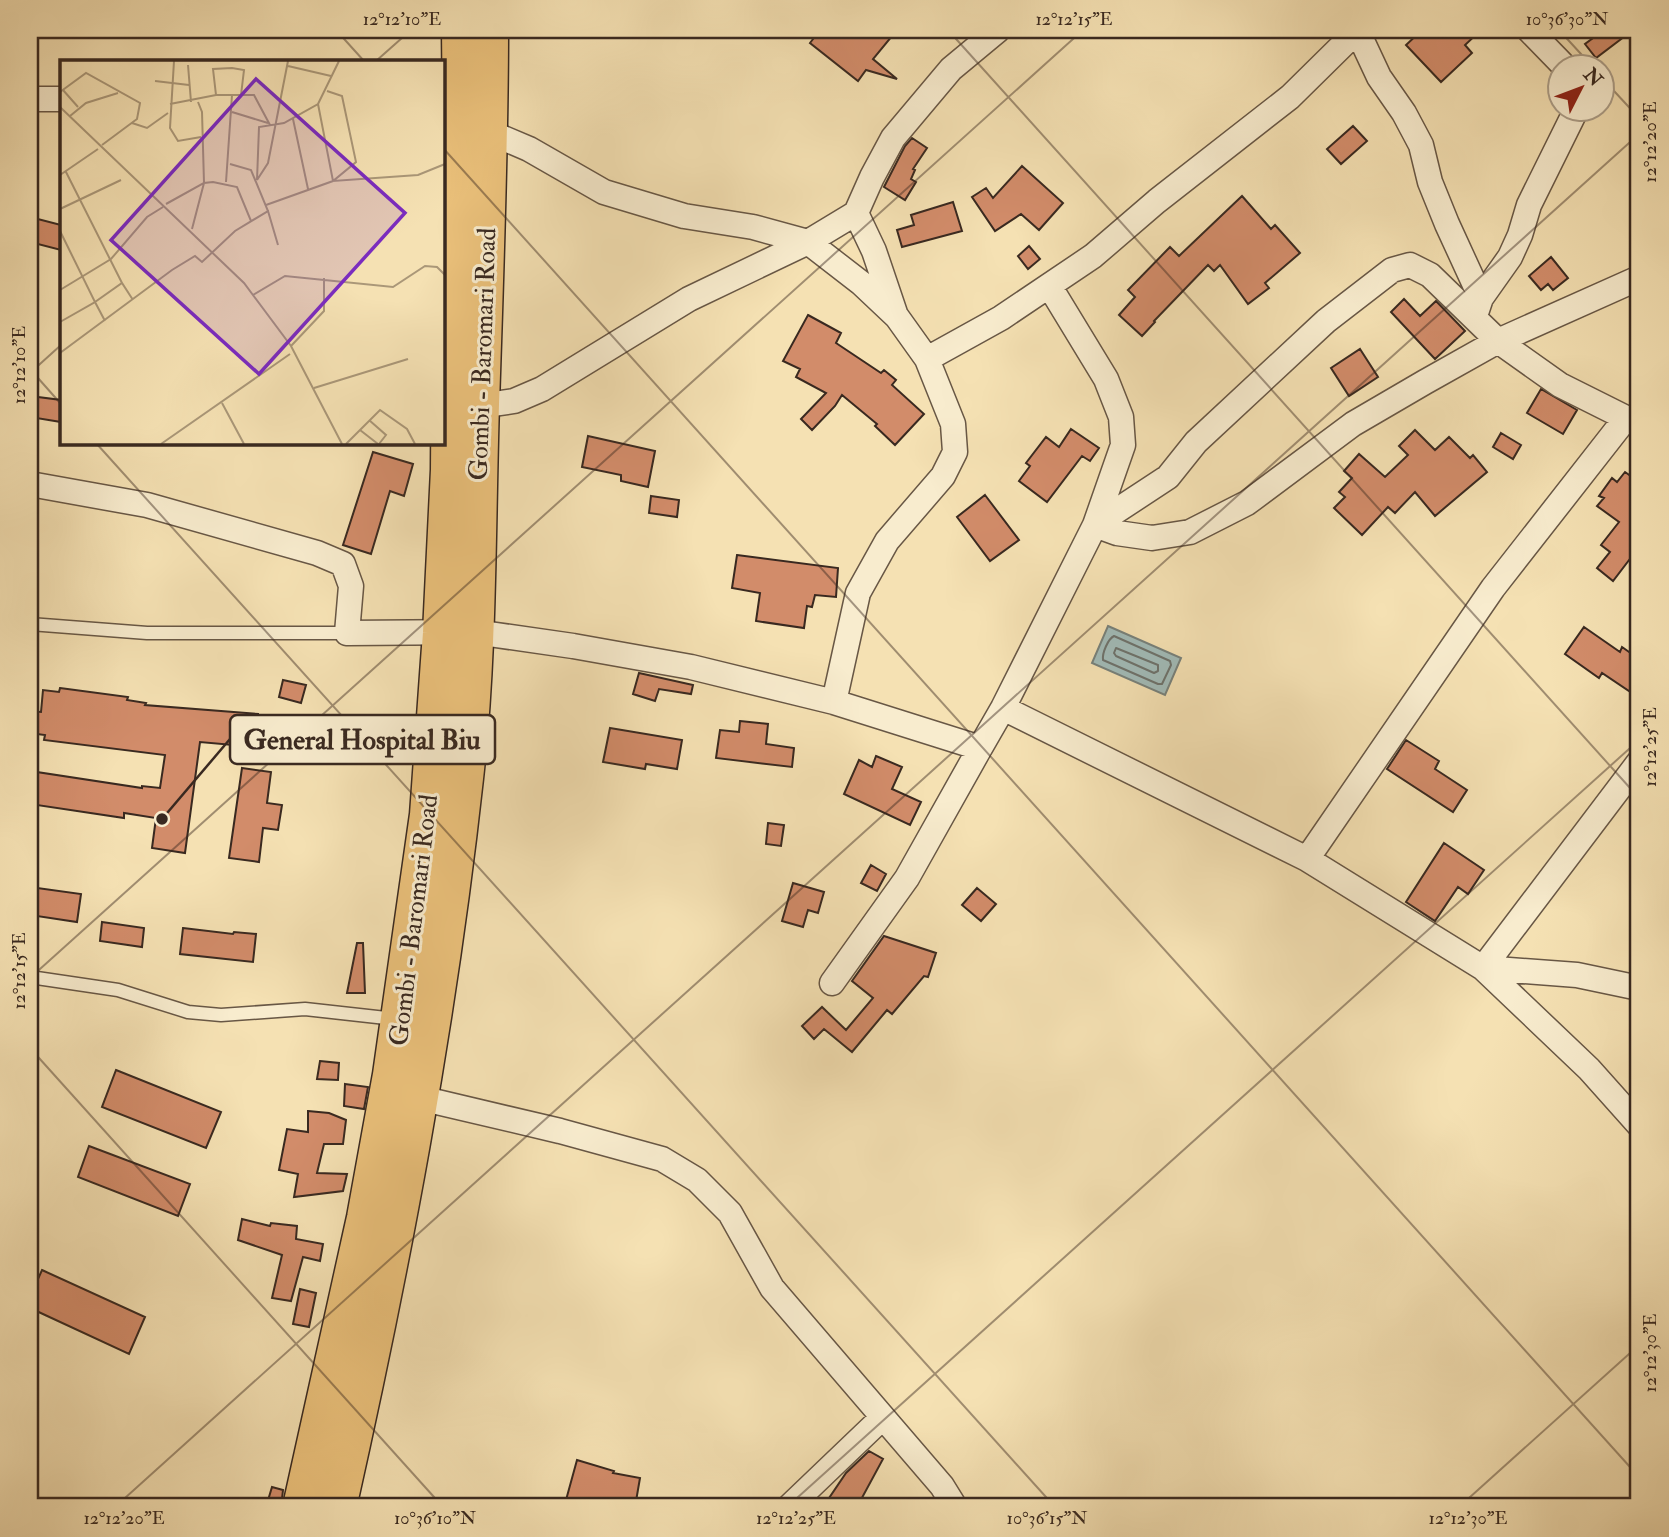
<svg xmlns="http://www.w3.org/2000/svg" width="1669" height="1537" font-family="'IM FELL Double Pica',serif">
  <rect width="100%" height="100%" fill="#f5e1b3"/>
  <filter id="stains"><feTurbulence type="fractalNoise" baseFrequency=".00286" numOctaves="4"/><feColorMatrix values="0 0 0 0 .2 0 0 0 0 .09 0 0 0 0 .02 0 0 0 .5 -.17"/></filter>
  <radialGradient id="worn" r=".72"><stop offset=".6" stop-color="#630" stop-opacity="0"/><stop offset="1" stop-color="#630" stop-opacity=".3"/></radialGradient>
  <path fill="#a1bbb8" stroke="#77817b" stroke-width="2" d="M1108,626l73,32 -16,37 -73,-32z"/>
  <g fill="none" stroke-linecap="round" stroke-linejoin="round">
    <path stroke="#6d726c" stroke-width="2" d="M1114,636l56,25 1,4 -9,19h-4l-55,-24c-1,-7 5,-21 11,-24z
      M1116,648l42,17v6l-4,2 -38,-17 -2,-3z"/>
  </g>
  <path fill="#d28c6a" stroke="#392920" stroke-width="2" d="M820,30h77l-24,29 24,20 -31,-9 -8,11 -48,-38z
    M1422,30h59l-16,15 7,8 -31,29 -35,-37z
    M1586,30h47l-37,28 -11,-14 8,-6z
    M1353,126l14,15 -26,23 -14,-15z
    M912,138l15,10 -14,21 2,1 -4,9 5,3 -11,18 -21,-13 21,-41z
    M1022,166l41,37 -24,27 -18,-16 -26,17 -23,-34 14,-9 7,10z
    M1242,196l29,33 4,-4 25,28 -35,30 4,5 -21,16 -28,-39 -6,6 -6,-6 -54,56 1,1 -13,14 -23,-21 16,-18 -7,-7 42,-43 9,9z
    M953,202l9,29 -60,16 -5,-17 17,-5 -3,-10z
    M30,217l31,8v25l-31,-8z
    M1029,246l11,13 -12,10 -10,-13z
    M1551,257l17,21 -15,12 -5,-6 -7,6 -12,-14z
    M1404,299l16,17 16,-15 29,30 -30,28 -44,-47z
    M808,315l33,18 -5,10 45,30 3,-3 12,10 -4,5 32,29 -29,31 -20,-19 2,-2 -35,-29 -7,11 -23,24 -11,-11 25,-26 -30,-16 4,-8 -17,-8z
    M1360,349l18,28 -29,19 -18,-28z
    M1541,389l36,21 -14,24 -36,-21z
    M30,396l31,4v22l-31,-5z
    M1071,429l28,19 -9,13 -8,-5 -35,46 -28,-21 11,-15 -4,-3 20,-26 13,10z
    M1415,430l20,20 14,-13 21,21 3,-3 14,17 -52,44 -20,-24 -20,21 -7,-6 -26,28 -28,-27 11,-11 -6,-5 13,-14 -8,-7 15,-17 26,23 23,-22 -9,-9z
    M1501,433l20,12 -8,14 -20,-12z
    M588,436l67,15 -7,36 -27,-6v-6l-39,-8z
    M373,452l40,12 -9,32 -14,-5 -19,63 -28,-9z
    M1625,472l14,10v65l-26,34 -16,-13 13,-16 -9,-7 18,-23 -22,-16 7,-8 -5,-2 13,-18 5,4z
    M985,495l34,45 -29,21 -33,-44z
    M651,496l28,4 -2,17 -28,-4z
    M737,555l101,13 -2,29 -21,-2 -3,12 -5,-1 -3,22 -48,-7 4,-28 -28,-5z
    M1584,627l36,25 2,-5 17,12v23l-7,11 -30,-20 -3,5 -34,-24z
    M639,673l54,12 -2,9 -32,-5 -4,12 -22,-7z
    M283,680l23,5 -5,18 -22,-6z
    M60,688l68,9 -1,3 19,3 -1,2 113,9 -2,33 -56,-5 -15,111 -33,-5 4,-30 -32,-5v5l-94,-14v-33l112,17v-2l18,2 5,-33 -121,-15 1,-5 -15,-2v-22l11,1 2,-22 16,2z
    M740,721l28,3 -2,20 28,4 -2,19 -76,-9 4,-28 19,2z
    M610,728l72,12 -5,29 -31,-5 -1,5 -42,-7z
    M1406,740l33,21 -4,8 32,21 -14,22 -66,-43z
    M876,756l26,11 -10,22 29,13 -11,23 -66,-31 15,-34 13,7z
    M242,768l29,4 -4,31 15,2 -4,25 -15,-2 -4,34 -30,-4z
    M768,823l16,2 -3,21 -15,-2z
    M1444,843l40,27 -16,24 -10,-7 -23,34 -29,-19z
    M871,865l15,9 -9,17 -16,-8z
    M793,883l31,9 -6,21 -10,-3 -5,17 -21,-6z
    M30,887l51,7 -4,28 -47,-7z
    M977,888l19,16 -15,17 -19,-16z
    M102,922l42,6 -2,19 -42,-6z
    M183,928l50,6 1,-2 22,2 -3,28 -73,-8z
    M884,936l52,17 -8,24 -4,-1 -32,38 -5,-4 -35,42 -28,-23 -10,10 -12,-13 20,-19 24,23 27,-32 -21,-17z
    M357,943h6l2,50h-18z
    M320,1061l19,2 -1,17 -21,-1z
    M116,1070l105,42 -15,36 -104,-41z
    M345,1084l23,3 -4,22 -20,-3z
    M308,1111l21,2 17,7 -3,24h-19l-7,29 30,1 -4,17 -49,6 4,-23 -19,-4 8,-41 21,3z
    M89,1146l101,38 -12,32 -100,-39z
    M242,1219l28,7 1,-3 26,3 -1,13 27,5 -3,17 -17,-4 -12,44 -19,-3 10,-43 -44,-15z
    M42,1270l103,47 -16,37 -99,-46v-11z
    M300,1289l16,4 -7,34 -16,-3z
    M869,1451l14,8 -26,48h-34l23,-34z
    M577,1460l37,11 -1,2 27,5 -5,29h-45l-24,-7z
    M272,1487l11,3 -2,17h-15z"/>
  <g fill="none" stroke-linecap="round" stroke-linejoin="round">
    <defs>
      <path id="lane" d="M30,624l117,9h200
        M30,977l88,13 70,22 33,3 84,-6 90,10"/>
      <path id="street" d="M1357,30l22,47 25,36 17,32 9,37 17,42 34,74
        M1529,30l35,36
        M30,99h31
        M489,132l40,17 75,43 80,24 69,11 55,15 48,-29 16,-36 21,-39 58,-69 47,-39
        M856,213l18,38 21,62
        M1477,310l4,-12 29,-41 10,-22 9,-30 48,-97
        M927,359l74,-41 92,-62 64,-55 133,-104 68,-67
        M480,406l34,-5 28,-12 147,-90 119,-57 53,41 36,34 30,42 26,65 2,28 -12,24 -56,65 -29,52 -24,109
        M30,484l117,21 170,48 26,11 8,22 -4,47 128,-1 98,14 118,21 143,35 146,46 23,-40 92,-183 28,-80 -2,-28 -15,-38 -56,-92
        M1095,525l73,-48 28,-35 130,-121 66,-51 18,-5 20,10 68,66 62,44 66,33 13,4
        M1095,525l22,8 35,5 38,-6 57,-29 106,-79 72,-42 73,-41 141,-63
        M1003,708l304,151 176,109 94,7 62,13
        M1639,762l-156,206 106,101 50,56
        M1307,859l186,-271 133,-170
        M832,983l75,-105 73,-130
        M420,1098l140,33 102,28 35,21 33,33 42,75 170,198 13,21
        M789,1507l93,-89"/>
      <path id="primary" d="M302,1507l64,-289 26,-143 37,-260 13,-182 8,-163 1,-134 11,-209 -1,-97
        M337,1507c54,-241 100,-483 127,-729 14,-125 12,-249 16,-374 4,-125 9,-249 9,-374"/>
    </defs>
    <use href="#lane" stroke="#685745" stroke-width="15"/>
    <use href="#street" stroke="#685745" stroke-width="27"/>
    <use href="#primary" stroke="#392920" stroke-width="41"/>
    <use href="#lane" stroke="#f8ecce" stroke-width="12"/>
    <use href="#street" stroke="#f8ecce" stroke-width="24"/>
    <use href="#primary" stroke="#eac07a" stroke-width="38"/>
  </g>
  <path fill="none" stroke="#392920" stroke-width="2" stroke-opacity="0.45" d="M336,30l28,31M948,30l691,768M1559,30l33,36M376,61l35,-31M1602,78l37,40M443,148l1196,1329M30,369l31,35M30,373l31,-28M96,443l959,1064M30,978l1053,-948M30,1048l413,459M115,1507l1524,-1373M787,1507l852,-767M1459,1507l180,-162"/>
  <g text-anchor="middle" stroke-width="6" stroke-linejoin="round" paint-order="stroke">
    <g font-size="26" fill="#392920" stroke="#f8ecce">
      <text transform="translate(482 354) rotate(-88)" y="9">Gombi - Baromari Road</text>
      <text transform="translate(413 920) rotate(-83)" y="9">Gombi - Baromari Road</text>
    </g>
  </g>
  <g transform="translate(60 60)">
    <rect width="385" height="385" fill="#f5e1b3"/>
    <path fill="none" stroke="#aa9778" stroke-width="2" d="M114,1l-4,67 8,13 23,-4M128,5l3,37M228,6l43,10M95,21l34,4M3,30l15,17M0,32l26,-19 54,30 -3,16 -35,26M156,35l-3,-26 19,-1 12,2 -3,25M110,44l46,-9h38l16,30M258,44l15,77 85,-6 27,-11M0,47l184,176 47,63 51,98M172,52l36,11M10,56l16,-13 32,-10M233,59l15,70M72,63l15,5 21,-15M6,112l56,111M0,115l38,-26M197,120l2,-53 25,-4 34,-19 21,-43M197,120l11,-17 20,-102M166,122l6,-87M106,144l38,-21 -2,-71 -4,-10M206,145l67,-24 23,-19 -14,-66 -15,-5M0,149l61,-29M208,151l10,34M132,169l12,-46 9,-1 24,5 14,34M0,171l35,71 -35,20M0,230l51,-31 36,-42 16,-10M193,235l32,-19 108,11 32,-21 12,1 8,8M45,261l-10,-19 27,-19 11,17M231,286l33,-35v-33M0,293l112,-83 23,-14 7,6 33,-31 33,-20 -17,-41 -21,-6M254,328l94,-29M162,343l22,41M309,360l17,15 -7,9M300,370l18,14M101,384l129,-90M286,384l34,-34 27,19 8,15"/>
    <path fill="#7b2cbf" fill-opacity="0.15" stroke="#7b2cbf" stroke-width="3.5" d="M196,19l149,134 -146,161 -148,-134z"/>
    <rect width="385" height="385" fill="none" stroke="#392920" stroke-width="3.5"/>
  </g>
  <path fill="none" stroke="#392920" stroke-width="2.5" d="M162 819L230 739"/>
  <circle fill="#392920" stroke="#f8ecce" stroke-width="2.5" cx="162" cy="819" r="7"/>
  <rect fill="#f8ecce" stroke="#392920" stroke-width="2.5" x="230" y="715" width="265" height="49" rx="7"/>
  <g font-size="28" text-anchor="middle" font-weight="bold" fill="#392920">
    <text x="362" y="749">General Hospital Biu</text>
  </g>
  <rect width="1669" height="1537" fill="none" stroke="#f5e1b3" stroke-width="77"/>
  <g transform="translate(1581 88) rotate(48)"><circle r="33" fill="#f8ecce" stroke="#ac9e88" stroke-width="2"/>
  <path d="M0-5L12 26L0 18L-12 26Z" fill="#8f2418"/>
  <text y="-10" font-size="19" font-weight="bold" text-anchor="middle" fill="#392920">N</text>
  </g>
  <rect x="38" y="38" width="1592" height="1460" fill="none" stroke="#392920" stroke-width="2.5"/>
  <g font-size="18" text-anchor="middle" fill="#392920">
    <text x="402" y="25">12°12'10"E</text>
    <text x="1074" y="25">12°12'15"E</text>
    <text x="1567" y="25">10°36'30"N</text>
    <text transform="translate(1650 142) rotate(-90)" y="6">12°12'20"E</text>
    <text transform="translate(19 365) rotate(-90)" y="6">12°12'10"E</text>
    <text transform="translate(1650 747) rotate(-90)" y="6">12°12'25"E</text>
    <text transform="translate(19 971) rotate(-90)" y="6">12°12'15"E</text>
    <text transform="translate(1650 1353) rotate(-90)" y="6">12°12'30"E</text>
    <text x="124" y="1524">12°12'20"E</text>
    <text x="435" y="1524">10°36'10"N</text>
    <text x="796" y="1524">12°12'25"E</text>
    <text x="1047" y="1524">10°36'15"N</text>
    <text x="1468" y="1524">12°12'30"E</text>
  </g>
  <rect width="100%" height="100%" filter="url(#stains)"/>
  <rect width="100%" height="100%" fill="url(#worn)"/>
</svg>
